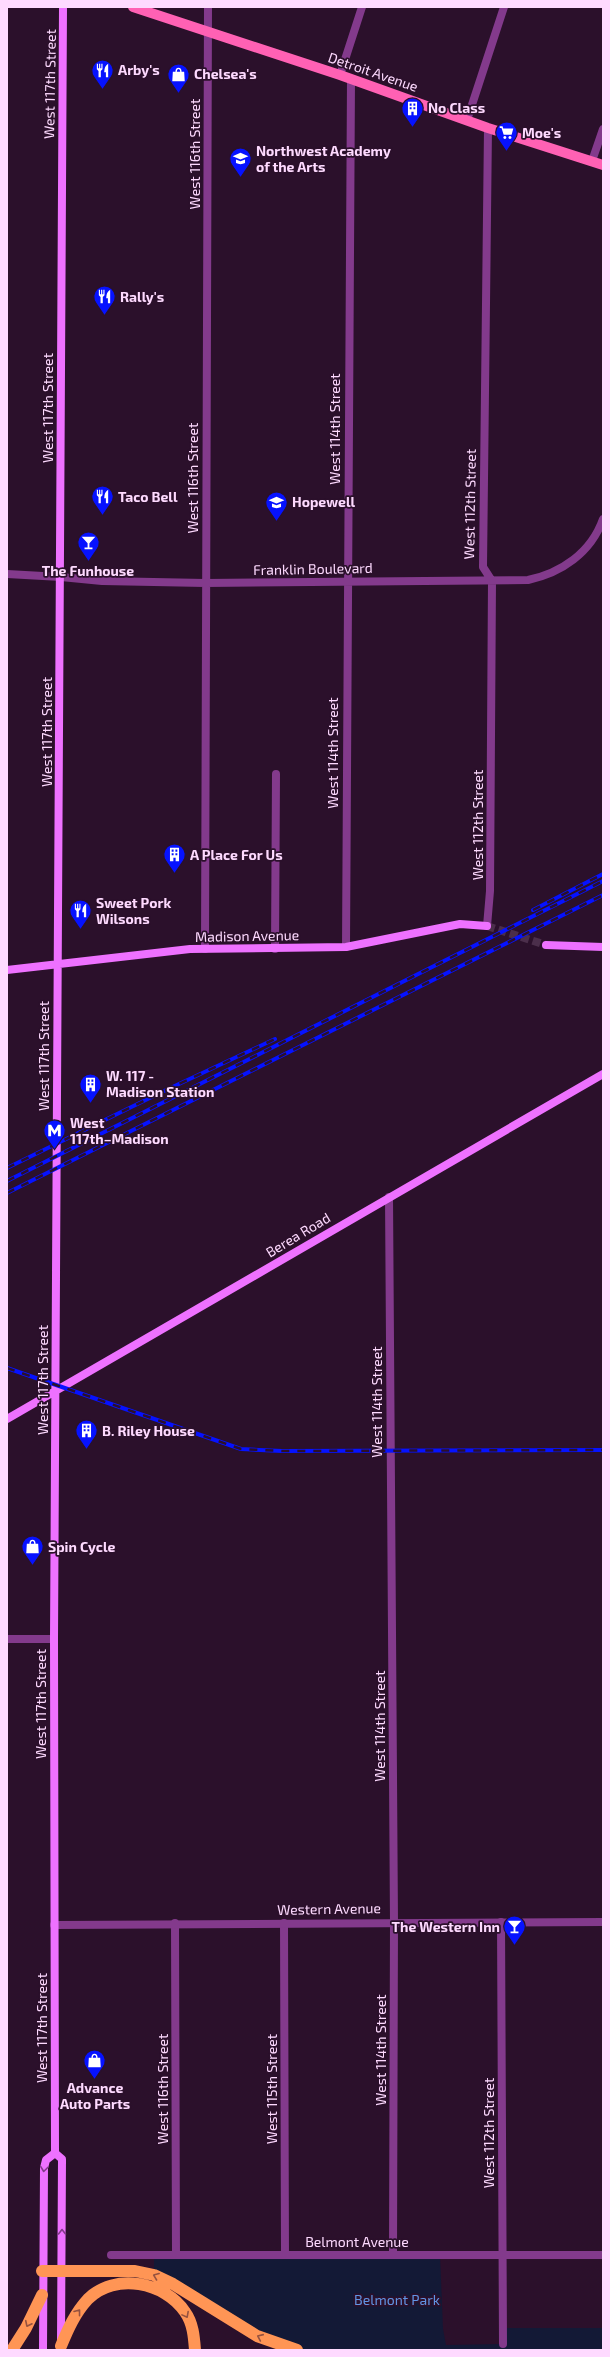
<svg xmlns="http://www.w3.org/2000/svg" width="610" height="2357" font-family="'Exo 2',sans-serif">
  <rect width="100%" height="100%" fill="#2b102b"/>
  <path fill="#131936" d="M154,2255h286l3,74 3,16 57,-1v-16h100v22h-306l-12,-3 -131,-72z"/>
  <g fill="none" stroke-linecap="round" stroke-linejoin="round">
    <path stroke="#4b2e4b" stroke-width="8" stroke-dasharray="8 4" stroke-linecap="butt" d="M487,926l59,19"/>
    <path stroke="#833a8c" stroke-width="8" d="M340,75l22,-68
      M467,120l37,-113
      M592,161l11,-32
      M61,577l41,4 103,2 323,-3c33,-7 63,-27 75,-61
      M487,926l3,-35 2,-310 -9,-14 5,-439
      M346,947l5,-868
      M205,949l3,-942
      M275,949l1,-175
      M389,1197l5,725 -1,333
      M7,1639h47
      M501,1922l2,422
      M175,1923l1,332
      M284,1923l1,332
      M111,2255h492"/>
    <path stroke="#833a8c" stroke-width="8" d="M7,574l54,3
      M54,1925l549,-3"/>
    <path stroke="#ee71ff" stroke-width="8" d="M546,945l57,2
      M7,970l183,-21 156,-2 114,-23 27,2
      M7,1419l596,-345
      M55,2153l-1,-514 9,-1632
      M55,2153l7,6 -1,182
      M43,2350l1,-182 2,-8 9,-7"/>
    <path stroke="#ff61b4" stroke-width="10" d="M133,7l207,68 148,53 115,37"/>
    <path stroke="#ff9555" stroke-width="12" d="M42,2271h93l19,4 19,9 84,52 40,14
      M61,2346c7,-17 14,-33 27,-47 27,-27 77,-17 97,13 8,11 9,25 10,38
      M12,2350l14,-22 16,-33"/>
    <defs>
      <path id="rail" d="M533,910l70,-36
        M7,1168l157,-77 111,-52
        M7,1181l596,-300
        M7,1193l596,-298
        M7,1368l234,81 41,2 321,-1"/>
    </defs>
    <use href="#rail" stroke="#0612ff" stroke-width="4"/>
    <use href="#rail" stroke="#2b102b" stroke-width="2.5" stroke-dasharray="8" stroke-linecap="butt"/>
  </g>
  <defs><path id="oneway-chevron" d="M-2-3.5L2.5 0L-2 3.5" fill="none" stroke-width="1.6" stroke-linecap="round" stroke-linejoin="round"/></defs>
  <g stroke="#833c8a">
    <use href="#oneway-chevron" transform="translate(44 2169) rotate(97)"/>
    <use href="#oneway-chevron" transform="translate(62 2232) rotate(-90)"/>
  </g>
  <g stroke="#955240">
    <use href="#oneway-chevron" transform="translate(156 2276) rotate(-159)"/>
    <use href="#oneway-chevron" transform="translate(78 2312) rotate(-52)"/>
    <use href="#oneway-chevron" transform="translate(186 2315) rotate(62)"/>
    <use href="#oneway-chevron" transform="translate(28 2324) rotate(116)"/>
    <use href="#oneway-chevron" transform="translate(260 2337) rotate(-156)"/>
  </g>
  <defs>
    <symbol id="restaurant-pin" viewBox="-11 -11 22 30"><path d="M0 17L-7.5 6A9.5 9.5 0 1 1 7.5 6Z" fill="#0612ff" stroke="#2b102b"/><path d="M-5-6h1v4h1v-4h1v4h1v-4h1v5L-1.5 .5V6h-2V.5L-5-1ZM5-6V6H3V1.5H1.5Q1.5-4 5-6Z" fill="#fff"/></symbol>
    <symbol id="shop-pin" viewBox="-11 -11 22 30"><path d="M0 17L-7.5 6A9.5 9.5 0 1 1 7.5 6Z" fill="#0612ff" stroke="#2b102b"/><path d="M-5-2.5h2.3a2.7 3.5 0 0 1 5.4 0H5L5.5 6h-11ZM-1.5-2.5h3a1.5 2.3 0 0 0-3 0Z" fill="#fff"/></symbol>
    <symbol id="building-pin" viewBox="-11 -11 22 30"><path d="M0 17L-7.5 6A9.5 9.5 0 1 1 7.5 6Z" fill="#0612ff" stroke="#2b102b"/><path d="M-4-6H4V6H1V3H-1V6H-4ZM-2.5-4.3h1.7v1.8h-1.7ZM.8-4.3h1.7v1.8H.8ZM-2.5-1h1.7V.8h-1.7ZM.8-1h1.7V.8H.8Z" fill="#fff"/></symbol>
    <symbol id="supermarket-pin" viewBox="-11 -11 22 30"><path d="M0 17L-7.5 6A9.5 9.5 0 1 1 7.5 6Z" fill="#0612ff" stroke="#2b102b"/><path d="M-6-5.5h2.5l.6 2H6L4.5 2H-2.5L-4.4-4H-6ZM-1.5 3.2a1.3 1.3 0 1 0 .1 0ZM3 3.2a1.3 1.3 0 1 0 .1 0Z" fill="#fff"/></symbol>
    <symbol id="school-pin" viewBox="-11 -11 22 30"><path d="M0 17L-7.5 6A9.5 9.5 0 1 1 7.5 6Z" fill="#0612ff" stroke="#2b102b"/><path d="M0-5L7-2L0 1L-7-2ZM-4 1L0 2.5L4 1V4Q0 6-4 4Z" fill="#fff"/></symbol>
    <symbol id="bar-pin" viewBox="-11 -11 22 30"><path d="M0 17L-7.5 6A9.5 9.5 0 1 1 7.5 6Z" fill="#0612ff" stroke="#2b102b"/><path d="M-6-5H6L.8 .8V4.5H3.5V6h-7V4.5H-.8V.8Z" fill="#fff"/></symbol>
    <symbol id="metro-pin" viewBox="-11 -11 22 30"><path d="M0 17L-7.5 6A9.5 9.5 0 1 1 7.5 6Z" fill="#0612ff" stroke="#2b102b"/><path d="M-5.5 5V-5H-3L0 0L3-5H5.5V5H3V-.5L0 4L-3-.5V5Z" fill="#fff"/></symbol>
  </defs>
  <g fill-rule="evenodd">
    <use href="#restaurant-pin" x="90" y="58" width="25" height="34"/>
    <use href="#shop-pin" x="166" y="62" width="25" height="34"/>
    <use href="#building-pin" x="400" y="96" width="25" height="34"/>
    <use href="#supermarket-pin" x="494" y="120" width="25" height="34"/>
    <use href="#school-pin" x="228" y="146" width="25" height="34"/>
    <use href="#restaurant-pin" x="92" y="284" width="25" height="34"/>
    <use href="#restaurant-pin" x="90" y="484" width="25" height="34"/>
    <use href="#school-pin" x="264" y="490" width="25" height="34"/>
    <use href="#bar-pin" x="76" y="530" width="25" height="34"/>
    <use href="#building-pin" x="162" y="842" width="25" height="34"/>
    <use href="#restaurant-pin" x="68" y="898" width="25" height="34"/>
    <use href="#building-pin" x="78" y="1072" width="25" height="34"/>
    <use href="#metro-pin" x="42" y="1118" width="25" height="34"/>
    <use href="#building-pin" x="74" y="1418" width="25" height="34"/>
    <use href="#shop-pin" x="20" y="1534" width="25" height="34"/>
    <use href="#bar-pin" x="502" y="1914" width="25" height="34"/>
    <use href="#shop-pin" x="82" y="2048" width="25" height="34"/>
  </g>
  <g text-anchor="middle" stroke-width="3.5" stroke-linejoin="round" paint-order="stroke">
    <g font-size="14" font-weight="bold" fill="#fedaff" stroke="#2b102b" text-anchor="start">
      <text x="118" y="75">Arby's</text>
      <text x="194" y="79">Chelsea's</text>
      <text x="428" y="113">No Class</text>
      <text x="522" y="138">Moe's</text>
      <text x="256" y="156">Northwest Academy<tspan x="256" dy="16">of the Arts</tspan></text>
      <text x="120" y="302">Rally's</text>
      <text x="118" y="502">Taco Bell</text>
      <text x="292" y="507">Hopewell</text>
      <text x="88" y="576" text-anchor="middle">The Funhouse</text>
      <text x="190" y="860">A Place For Us</text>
      <text x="96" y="908">Sweet Pork<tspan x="96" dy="16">Wilsons</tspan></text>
      <text x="106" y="1081">W. 117 -<tspan x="106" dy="16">Madison Station</tspan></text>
      <text x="70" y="1128">West<tspan x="70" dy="16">117th–Madison</tspan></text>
      <text x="102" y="1436">B. Riley House</text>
      <text x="48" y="1552">Spin Cycle</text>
      <text x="500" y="1932" text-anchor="end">The Western Inn</text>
      <text x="95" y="2093" text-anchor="middle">Advance<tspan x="95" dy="16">Auto Parts</tspan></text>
    </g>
    <g font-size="14" fill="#fedaff" stroke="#2b102b">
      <text transform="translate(373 72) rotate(19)" y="5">Detroit Avenue</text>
      <text transform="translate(50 84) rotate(-89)" y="5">West 117th Street</text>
      <text transform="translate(195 154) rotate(-90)" y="5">West 116th Street</text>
      <text transform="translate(48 408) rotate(-90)" y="5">West 117th Street</text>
      <text transform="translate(335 429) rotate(-90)" y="5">West 114th Street</text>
      <text transform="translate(193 478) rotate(-90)" y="5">West 116th Street</text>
      <text transform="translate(470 504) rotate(-89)" y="5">West 112th Street</text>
      <text transform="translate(313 569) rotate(-1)" y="5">Franklin Boulevard</text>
      <text transform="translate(47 732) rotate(-90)" y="5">West 117th Street</text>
      <text transform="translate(333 753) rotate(-90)" y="5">West 114th Street</text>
      <text transform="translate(478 825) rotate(-90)" y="5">West 112th Street</text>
      <text transform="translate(247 936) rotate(-1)" y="5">Madison Avenue</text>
      <text transform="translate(44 1056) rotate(-90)" y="5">West 117th Street</text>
      <text transform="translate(298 1235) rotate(-31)" y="5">Berea Road</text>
      <text transform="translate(43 1380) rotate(-90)" y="5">West 117th Street</text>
      <text transform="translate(377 1402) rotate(-90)" y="5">West 114th Street</text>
      <text transform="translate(41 1704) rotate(-90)" y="5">West 117th Street</text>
      <text transform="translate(380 1726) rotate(-90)" y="5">West 114th Street</text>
      <text transform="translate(329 1909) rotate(-1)" y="5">Western Avenue</text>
      <text transform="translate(42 2028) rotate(-90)" y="5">West 117th Street</text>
      <text transform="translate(381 2050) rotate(-90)" y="5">West 114th Street</text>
      <text transform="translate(163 2089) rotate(-90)" y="5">West 116th Street</text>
      <text transform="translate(272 2089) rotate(-90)" y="5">West 115th Street</text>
      <text transform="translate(489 2133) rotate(-90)" y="5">West 112th Street</text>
      <text x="357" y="2247">Belmont Avenue</text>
    </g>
    <g font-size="14" fill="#6195e5" stroke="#2b102b">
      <text x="397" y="2305">Belmont Park</text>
    </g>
  </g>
  <rect width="610" height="2357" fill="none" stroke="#fedaff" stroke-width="16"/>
</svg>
